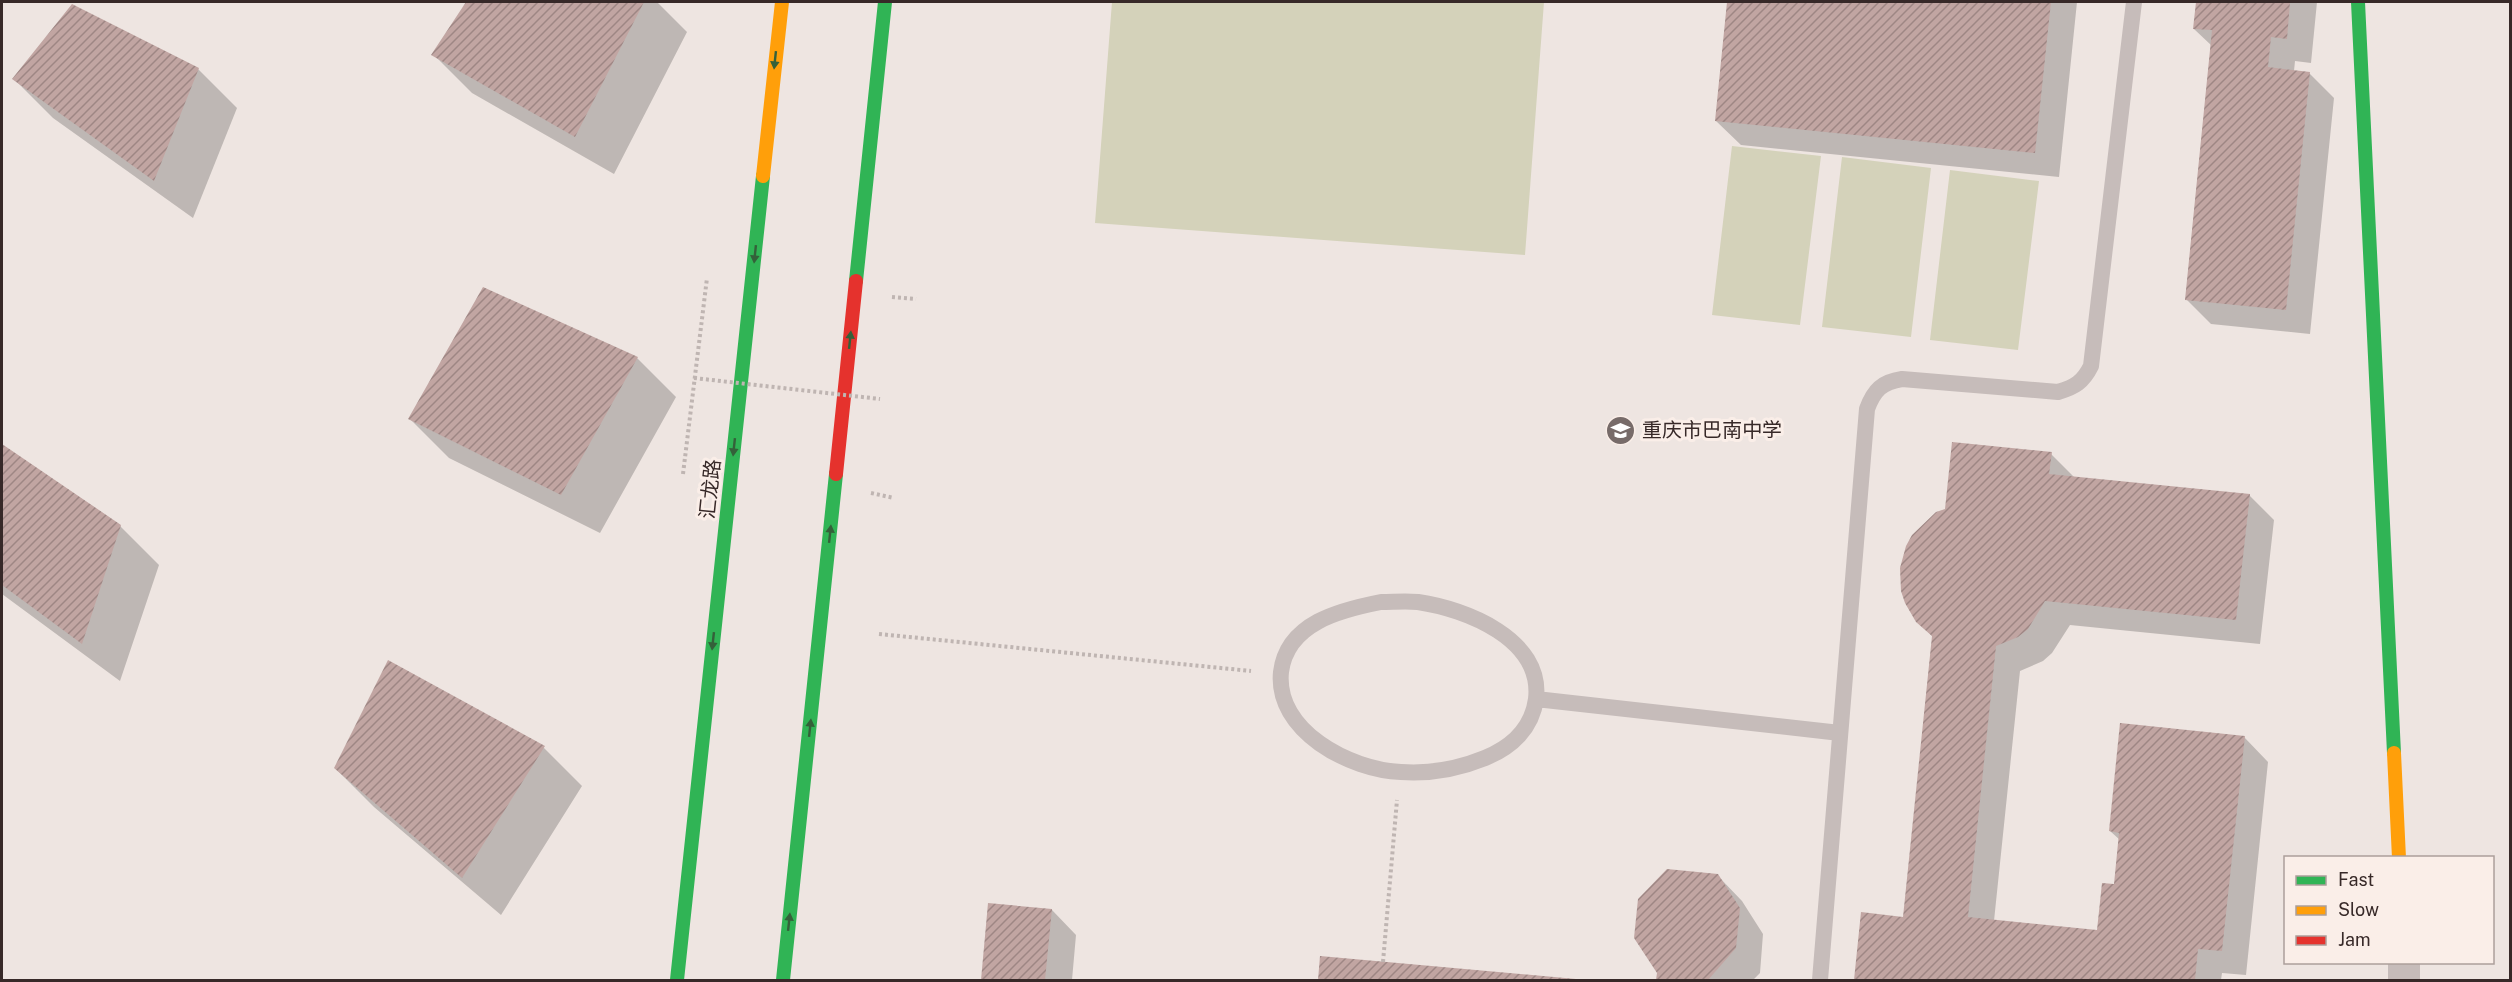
<svg xmlns="http://www.w3.org/2000/svg" width="2512" height="982" font-family="'Public Sans','Noto Sans SC',sans-serif">
  <defs>
    <pattern id="building-hatch" width="6" height="6" patternUnits="userSpaceOnUse" patternTransform="scale(1.5)"><rect width="6" height="6" fill="#c1a5a2"/><path d="M-1 1l2-2M0 6l6-6M5 7l2-2" fill="none" stroke="#9e8684"/></pattern>
  </defs>
  <rect width="100%" height="100%" fill="#eee5e1"/>
  <path fill="#d4d2ba" d="M1112,2h432l-19,253 -430,-32z
    M1732,146l89,10 -21,169 -88,-10z
    M1842,157l89,11 -20,169 -89,-10z
    M1950,170l89,11 -21,169 -88,-10z"/>
  <path fill="#0003" d="M468,2h189l30,30 -73,142 -142,-81 -39,-39z
    M1729,2h348l-18,175 -318,-32 -25,-24z
    M2197,2h120l-6,61 -16,-2 -1,10 15,2 25,25 -24,236 -99,-10 -24,-24 25,-254 -18,-17z
    M198,69l39,39 -44,110 -140,-100 -39,-39z
    M637,358l39,39 -76,136 -151,-75 -39,-39z
    M2,446l118,80 39,39 -39,116 -118,-87z
    M2051,454l24,24 174,17 25,25 -14,124 -190,-19 -18,28 -9,8 -23,10 -26,250 104,11 18,-46 4,-46 -10,-9 134,-94 24,25 -22,213 -24,-2 -1,7h-365l48,-62 29,-281 -16,-16 29,-111z
    M544,748l38,38 -81,129 -127,-108 -39,-39z
    M1718,876l24,25 21,33 -3,39 -7,7h-95v-7z
    M989,904l63,6 24,25 -4,45h-90z
    M1321,958l257,22h-259z"/>
  <path fill="url(#building-hatch)" d="M466,2h178l-69,135 -144,-82z
    M1727,2h324l-16,151 -320,-32z
    M2196,2h94l-3,37 -16,-2 -3,30 42,5 -24,238 -101,-10 27,-270 -19,-1z
    M72,4l127,64 -45,113 -142,-102z
    M483,287l155,70 -77,138 -153,-76z
    M1952,442l100,10 -3,22 201,20 -14,126 -191,-19 -17,28 -10,8 -22,9 -28,271 129,13 5,-47 12,1 5,-51 -10,-2 11,-108 125,13 -23,215 -24,-2 -3,31h-341l7,-68 42,5 29,-281 -16,-14 -11,-19 -4,-12 -1,-23 6,-22 6,-11 24,-23 9,-3z
    M2,444l119,81 -39,119 -80,-59z
    M388,660l157,86 -83,132 -128,-110z
    M1667,869l51,5 22,34 -4,40 -28,32h-52l1,-7 -23,-35 4,-39z
    M988,903l64,6 -7,71h-64z
    M1320,956l256,23v1h-258z"/>
  <g fill="none" stroke-linecap="round" stroke-linejoin="round">
    <path stroke="#bfb5b2" stroke-width="4" stroke-dasharray="3 3" stroke-linecap="butt" d="M892,297l24,2
      M683,474l24,-196
      M871,493l23,5
      M879,634l372,37
      M1383,962l14,-162"/>
    <path stroke="#c6bcba" stroke-width="16" d="M1381,602c12,0 25,-1 37,0 48,7 125,37 118,97 -4,29 -24,48 -51,59 -27,11 -55,16 -84,14 -51,-2 -126,-41 -120,-100 6,-49 59,-62 100,-70z
      M1536,699l304,34
      M1820,980l47,-571c7,-19 15,-27 35,-30l156,13c17,-5 25,-10 33,-26l43,-364"/>
    <path stroke="#c6bcba" stroke-width="32" d="M2404,962v18"/>
    <path stroke="#30b455" stroke-width="14" d="M2358,2l36,751
      M856,281l29,-279
      M677,980l86,-804
      M783,980l53,-506"/>
    <path stroke="#ff9f0a" stroke-width="14" d="M763,176l19,-174
      M2394,753l5,105"/>
    <path stroke="#e5322d" stroke-width="14" d="M836,474l20,-193"/>
    <path stroke="#bfb5b2" stroke-width="4" stroke-dasharray="3 3" stroke-linecap="butt" d="M694,378l186,21"/>
  </g>
  <defs><path id="oneway-solid" d="M-6-.8H1V-3.2L6.5 0L1 3.2V.8H-6Z" transform="scale(1.5)"/></defs>
  <g fill="#34613a">
    <use href="#oneway-solid" transform="translate(775 60) rotate(96)"/>
    <use href="#oneway-solid" transform="translate(755 254) rotate(96)"/>
    <use href="#oneway-solid" transform="translate(850 340) rotate(-84)"/>
    <use href="#oneway-solid" transform="translate(734 447) rotate(96)"/>
    <use href="#oneway-solid" transform="translate(830 534) rotate(-84)"/>
    <use href="#oneway-solid" transform="translate(713 641) rotate(96)"/>
    <use href="#oneway-solid" transform="translate(810 728) rotate(-84)"/>
    <use href="#oneway-solid" transform="translate(789 922) rotate(-84)"/>
  </g>
  <defs>
    <symbol id="school-disc" viewBox="-11 -11 22 22"><circle r="9.5" fill="#776b69" stroke="#faeee8"/><path d="M0-5L7-2L0 1L-7-2ZM-4 1L0 2.5L4 1V4Q0 6-4 4Z" fill="#fff"/></symbol>
  </defs>
  <g fill-rule="evenodd">
    <use href="#school-disc" x="1604" y="414" width="33" height="33"/>
  </g>
  <g text-anchor="middle" stroke-width="6" stroke-linejoin="round" paint-order="stroke">
    <g font-size="20" fill="#372928" stroke="#faeee8" text-anchor="start">
      <text x="1642" y="437">重庆市巴南中学</text>
    </g>
    <g font-size="20" fill="#372928" stroke="#faeee8">
      <text transform="translate(710 489) rotate(-84)" y="7">汇龙路</text>
    </g>
  </g>
  <rect width="2512" height="982" fill="none" stroke="#372928" stroke-width="6"/>
  <rect x="2284" y="856" width="210" height="108" fill="#faeee8" stroke="#ac9f9b" stroke-width="1.5"/>
  <rect x="2296" y="876" width="30" height="9" fill="#30b455" stroke="#ac9f9b" stroke-width="1.5"/>
  <text x="2338" y="886" font-size="18" fill="#372928">Fast</text>
  <rect x="2296" y="906" width="30" height="9" fill="#ff9f0a" stroke="#ac9f9b" stroke-width="1.5"/>
  <text x="2338" y="916" font-size="18" fill="#372928">Slow</text>
  <rect x="2296" y="936" width="30" height="9" fill="#e5322d" stroke="#ac9f9b" stroke-width="1.5"/>
  <text x="2338" y="946" font-size="18" fill="#372928">Jam</text>
</svg>
